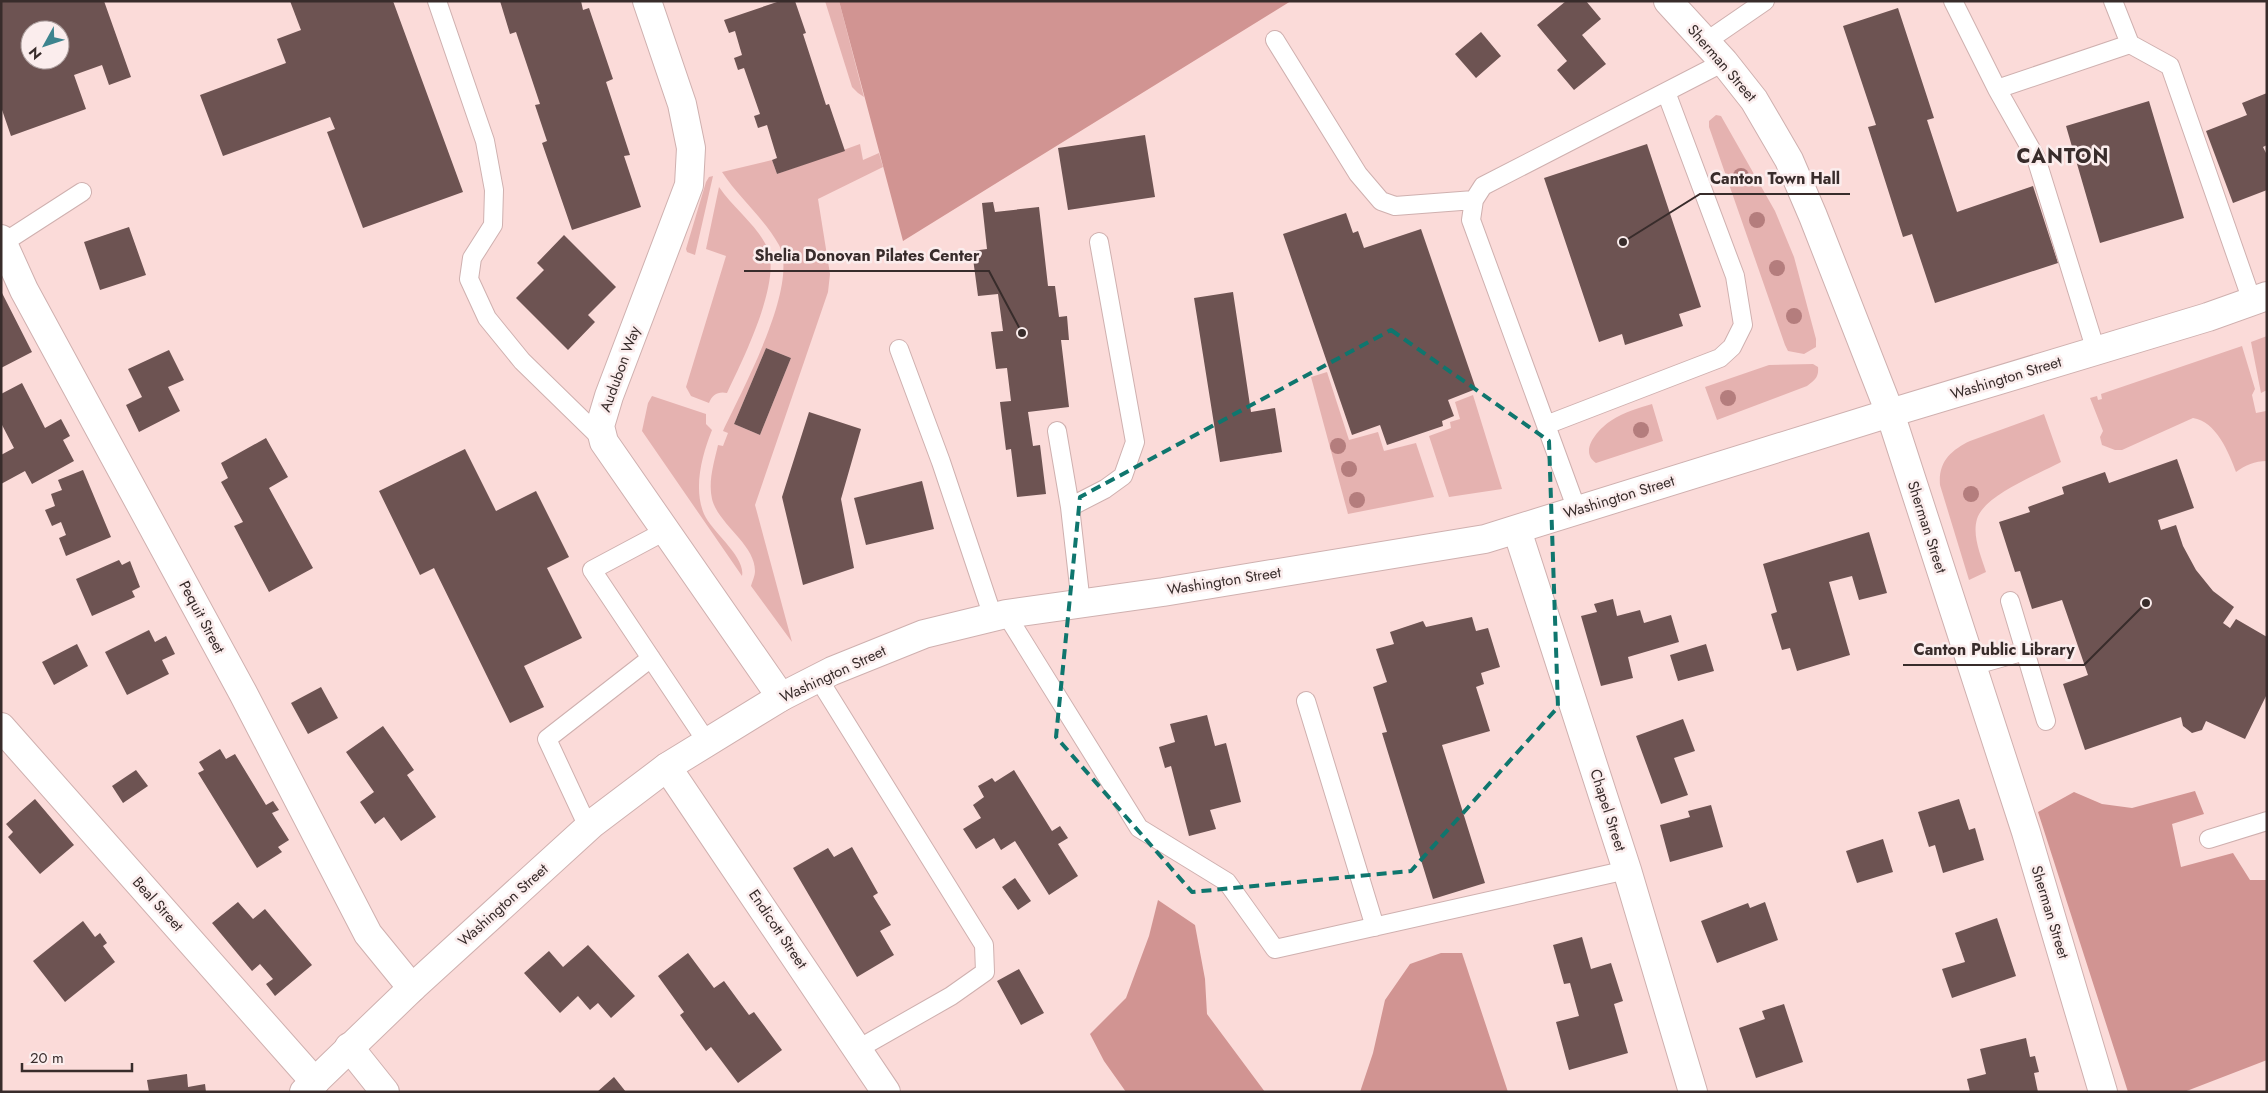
<svg xmlns="http://www.w3.org/2000/svg" width="2268" height="1093" font-family="Jost,sans-serif">
  <rect width="100%" height="100%" fill="#fbdbd9"/>
  <path fill="#e5b2b0" fill-rule="evenodd" d="M825,1h14l25,96 -6,-4 -6,-6z
    M1716,115l5,1 54,95 19,46 22,82v8l-12,7 -16,-3 -3,-6 -76,-218v-6z
    M860,144l3,16 16,-7 4,14 -65,32 12,75 -2,18 -73,213 37,137 -41,-56c1,-4 4,-10 4,-15 0,-27 -37,-47 -43,-72 -4,-18 2,-36 6,-54l5,1 5,-13 -5,-2c18,-39 77,-146 56,-186 -15,-27 -40,-47 -57,-73l50,-12 5,14zM766,348l25,10 -31,77 -26,-11z
    M713,176l-18,79 -8,-3 -1,-3 20,-67 3,-5z
    M719,187c14,21 37,37 48,60 16,33 -25,114 -40,146 -9,-2 -15,2 -18,10l-18,-7 -5,-9 40,-131 -20,-7z
    M2267,336v54l-6,3 -10,-51z
    M2242,346l13,43 -3,6 4,18 10,-2 1,3v47c-13,0 -21,4 -31,11 -7,-19 -20,-51 -43,-54l-71,32h-7l-13,-5 -2,-8 3,-6 -13,-33 7,-2 1,4 4,-1 -1,-5z
    M1813,364l5,3c1,10 -3,13 -11,19l-90,34 -12,-33 64,-22z
    M1327,372l22,68 29,-8 6,19 32,-8 18,54 -86,17 -37,-137z
    M1473,395l29,94 -53,8 -20,-61 22,-8 -1,-6 10,-3 -5,-17z
    M652,396l54,18v10l6,6c-10,25 -19,58 -8,84 8,18 42,43 38,62l-100,-145 6,-28z
    M1652,404l11,37 -67,22c-18,-12 3,-35 16,-43 12,-8 27,-12 40,-16z
    M2044,414l17,48c-22,12 -77,33 -84,57 -5,17 4,37 9,53l-17,8 -29,-95c-2,-23 11,-35 30,-44z"/>
  <path fill="#d19492" d="M839,1h452l-388,240z
    M2195,791l9,23 -32,10 9,43 52,-14 17,27h17v180l-83,32h-56l-90,-280 36,-20 28,12 30,4z
    M1158,900l37,25 10,54 2,35 58,78h-139l-22,-31 -14,-27 36,-36 23,-62z
    M1441,953h21l46,139h-148l13,-39 12,-53 25,-36z"/>
  <path fill="#6d5352" fill-rule="evenodd" d="M1,1h103l27,76 -22,8 -7,-20 -28,10 12,34 -75,27 -10,-29zM30,30h30v30h-30z
    M290,1h103l70,191 -100,36 -36,-96 8,-3 -5,-12 -107,39 -23,-61 86,-32 -9,-24 24,-9z
    M500,1h81l2,9 6,-2 24,71 -7,3 24,73 -6,1 17,51 -69,23 -30,-87 5,-2 -12,-36 5,-1 -24,-72 -6,2z
    M780,1h15l11,32 -3,1 23,71 3,-1 16,47 -68,23 -5,-14 5,-2 -10,-33 -9,3 -4,-12 6,-2 -16,-46 -6,2 -4,-12 8,-3 -7,-24 -6,2 -5,-13z
    M1566,1h20l15,18 -19,16 24,29 -32,26 -17,-20 10,-9 -30,-36z
    M1898,8l36,110 -7,2 30,92 76,-26 25,77 -123,40 -23,-69 -9,3 -35,-110 8,-2 -33,-99z
    M1481,32l20,24 -25,22 -21,-24z
    M2267,93v52l-4,2 4,8v35l-34,13 -27,-72 41,-16 -5,-12z
    M2149,101l35,117 -84,25 -34,-117z
    M1145,135l10,62 -87,13 -10,-62z
    M1647,144l54,163 -22,7 4,12 -58,19 -3,-11 -23,8 -55,-164z
    M993,202l2,10 44,-5 9,79h7l4,31 8,-1 2,24h-8l8,67 -41,5 5,34 7,-1 6,49 -29,3 -6,-48 -5,1 -6,-48 11,-1 -4,-33 -11,1 -5,-37 12,-1 -5,-37 -20,2 -6,-45 15,-2 -5,-46z
    M1346,213l7,20 5,-2 6,17 57,-19 55,160 -28,11 6,16 -12,5 1,5 -56,19 -7,-20 -28,10 -69,-201z
    M129,227l17,48 -46,15 -16,-48z
    M564,235l52,52 -28,28 7,7 -27,28 -52,-52 28,-28 -7,-7z
    M1,291l31,61 -31,16z
    M1233,292l18,120 24,-4 7,44 -62,10 -26,-164z
    M766,348l25,10 -31,77 -26,-11z
    M169,350l15,30 -16,7 12,24 -41,21 -13,-27 16,-8 -14,-28z
    M22,383l23,45 16,-9 9,17 -7,4 11,21 -42,23 -7,-13 -24,13v-29l13,-7 -13,-25v-29z
    M809,412l52,17 -20,70 13,69 -51,17 -21,-88z
    M266,438l22,39 -19,11 44,80 -44,24 -35,-66 9,-4 -22,-40 7,-4 -7,-15z
    M465,449l31,62 40,-20 33,66 -22,11 35,70 -58,28 20,41 -34,16 -76,-155 -14,7 -41,-84z
    M2177,459l17,49 -36,12 3,10 15,-5 7,21 13,24 17,21 21,16 -11,16 7,5 6,-9 31,18v57l-22,45 -39,-18 -4,9 -10,3 -9,-7 -2,-9 -96,33 -22,-66 25,-9 -26,-75 -30,9 -12,-38 -5,1 -16,-50 31,-10 -2,-5 36,-13 -2,-7 43,-15 4,11z
    M83,470l28,67 -45,19 -7,-18 7,-3 -5,-13 -9,4 -7,-16 10,-4 -4,-12 11,-4 -4,-10z
    M922,481l12,48 -68,16 -12,-47z
    M1869,532l18,61 -28,7 -7,-24 -23,6 21,73 -53,16 -7,-23 -8,2 -11,-36 6,-2 -14,-48z
    M119,560l3,5 8,-4 10,26 -8,4 3,6 -43,19 -16,-37z
    M1613,599l4,17 23,-6 4,13 27,-8 8,27 -51,15 5,21 -32,8 -20,-70 16,-4 -3,-8z
    M1472,617l4,14 12,-3 12,39 -19,6 3,11 -8,3 14,44 -48,14 43,138 -52,16 -51,-166 5,-1 -14,-45 14,-5 -11,-33 18,-5 -4,-12 33,-11 3,6z
    M149,630l6,12 11,-6 9,18 -13,6 7,14 -42,21 -22,-43z
    M77,644l11,22 -34,19 -12,-23z
    M1706,644l8,27 -36,10 -8,-26z
    M321,687l17,31 -30,16 -17,-31z
    M1207,715l8,31 11,-3 15,59 -31,8 6,19 -27,7 -18,-70 -6,2 -6,-21 16,-5 -5,-18z
    M1683,719l12,32 -21,7 14,37 -27,9 -25,-68z
    M383,726l31,44 -7,5 29,42 -35,24 -17,-24 -9,7 -15,-22 14,-10 -28,-40z
    M220,749l6,10 9,-5 31,51 7,-4 6,9 -7,3 17,27 -11,7 4,5 -25,16 -59,-95 6,-3 -5,-8z
    M136,770l12,16 -25,17 -11,-17z
    M1014,770l38,61 8,-5 8,12 -10,6 20,32 -29,19 -34,-54 -14,9 -7,-12 -18,11 -13,-20 18,-11 -8,-13 11,-8 -6,-11 14,-8 3,4z
    M35,799l39,46 -34,29 -32,-37 5,-5 -7,-8z
    M1959,799l10,31 6,-2 9,32 -41,13 -8,-28 -6,2 -11,-35z
    M1711,805l12,42 -53,15 -10,-37 30,-8 -2,-6z
    M1883,839l10,33 -36,11 -11,-32z
    M852,847l26,46 -5,3 18,29 -11,6 14,24 -37,22 -64,-109 35,-20 6,9z
    M1015,878l16,23 -13,9 -16,-23z
    M238,902l15,17 12,-10 47,56 -37,31 -9,-12 7,-5 -13,-15 -8,7 -40,-48z
    M1765,902l13,38 -61,23 -16,-42 47,-18 2,5z
    M1997,918l19,58 -64,22 -10,-29 23,-7 -10,-29z
    M83,921l12,16 5,-4 7,10 -4,3 12,16 -50,40 -32,-41z
    M1582,937l9,32 20,-6 12,38 -9,3 14,49 -59,17 -13,-48 23,-6 -9,-33 -6,1 -11,-39z
    M588,945l47,51 -24,22 -13,-15 -8,7 -12,-14 -18,17 -36,-40 25,-22 14,16z
    M688,953l26,35 10,-7 25,34 5,-3 28,38 -44,33 -27,-36 -5,4 -26,-36 4,-3 -26,-36z
    M1019,969l25,44 -23,12 -24,-44z
    M1784,1004l19,58 -47,16 -17,-50 26,-9 -3,-8z
    M2026,1038l4,19 5,-1 4,16 -5,1 4,19h-68l-3,-13 19,-5 -6,-25z
    M187,1074l1,13 17,-3 1,8h-57l-2,-12z
    M614,1077l12,15h-29z"/>
  <g fill="none" stroke-linecap="round" stroke-linejoin="round">
    <defs>
      <path id="service" d="M437,1l48,140 9,49 -1,35 -21,33 -3,21 18,39 35,43 81,79
        M1953,1l44,88 39,69 60,193
        M2113,1l17,43 40,22 82,235
        M1275,40l83,134 23,27 14,5 79,-6
        M1704,43l61,-42
        M1997,89l133,-45
        M3,243l79,-51
        M899,349l42,113 52,155
        M1546,425l174,-67 12,-11 11,-22 -8,-49 -69,-184
        M1057,431l13,76
        M1577,510l-106,-290 3,-20 9,-14 241,-124
        M667,530l-75,40 115,172
        M2010,601l36,120
        M1081,604l-11,-97 35,-18 18,-13 12,-34 -36,-200
        M1006,614l133,214 88,54 48,67 352,-79
        M1972,666l53,-15
        M818,678l166,267 1,27 -34,24 -93,53
        M1306,701l69,226
        M588,827l-41,-88 104,-81
        M2209,839l58,-18"/>
      <path id="minor" d="M647,1l35,103 9,44 -2,37 -80,211 -9,30 4,16 177,255
        M1,239l23,51 219,403 125,241 44,54
        M1517,530l110,340 66,222
        M1,727l314,355
        M667,767l219,325
        M349,1047l36,45"/>
      <path id="secondary" d="M1668,1l56,61 30,38 35,60 24,56 77,197 136,419 77,260
        M304,1092l108,-104 181,-165 74,-56 114,-70 51,-26 92,-37 82,-20 157,-22 322,-53 405,-126 318,-96 59,-21"/>
    </defs>
    <use href="#service" stroke="#cfb0af" stroke-width="20"/>
    <use href="#minor" stroke="#cfb0af" stroke-width="30"/>
    <use href="#secondary" stroke="#cfb0af" stroke-width="30"/>
    <use href="#service" stroke="#fff" stroke-width="18"/>
    <use href="#minor" stroke="#fff" stroke-width="28"/>
    <use href="#secondary" stroke="#fff" stroke-width="28"/>
  </g>
  <g fill="#b47d7d">
    <circle cx="1741" cy="176" r="8"/>
    <circle cx="1757" cy="220" r="8"/>
    <circle cx="1777" cy="268" r="8"/>
    <circle cx="1794" cy="316" r="8"/>
    <circle cx="1728" cy="398" r="8"/>
    <circle cx="1641" cy="430" r="8"/>
    <circle cx="1338" cy="446" r="8"/>
    <circle cx="1349" cy="469" r="8"/>
    <circle cx="1971" cy="494" r="8"/>
    <circle cx="1357" cy="500" r="8"/>
  </g>
  <path fill="none" stroke="#0f766e" stroke-width="4" stroke-dasharray="10 6" stroke-linejoin="round" d="M1391,330l158,111 9,266 -147,164 -219,21 -136,-155 24,-240z"/>
  <g text-anchor="middle" stroke-width="5" stroke-linejoin="round" paint-order="stroke">
    <g font-size="15" fill="#382c2b" stroke="#fbeded">
      <text transform="translate(1722 63) rotate(49)" y="5">Sherman Street</text>
      <text transform="translate(620 369) rotate(-70)" y="5">Audubon Way</text>
      <text transform="translate(2006 378) rotate(-17)" y="5">Washington Street</text>
      <text transform="translate(1619 497) rotate(-17)" y="5">Washington Street</text>
      <text transform="translate(1927 527) rotate(72)" y="5">Sherman Street</text>
      <text transform="translate(1224 581) rotate(-9)" y="5">Washington Street</text>
      <text transform="translate(202 617) rotate(62)" y="5">Pequit Street</text>
      <text transform="translate(833 674) rotate(-25)" y="5">Washington Street</text>
      <text transform="translate(1608 810) rotate(72)" y="5">Chapel Street</text>
      <text transform="translate(158 904) rotate(48)" y="5">Beal Street</text>
      <text transform="translate(503 905) rotate(-42)" y="5">Washington Street</text>
      <text transform="translate(2050 912) rotate(73)" y="5">Sherman Street</text>
      <text transform="translate(778 929) rotate(56)" y="5">Endicott Street</text>
    </g>
    <g font-size="20" font-weight="bold" letter-spacing="1" fill="#382c2b" stroke="#fbeded">
      <text x="2063" y="163">CANTON</text>
    </g>
  </g>
  <path fill="none" stroke="#382c2b" stroke-width="2" d="M1623 242L1700 194H1850M1022 333L989 271H744M2146 603L2084 665H1903"/>
  <g fill="#382c2b" stroke="#fbeded" stroke-width="2">
    <circle cx="1623" cy="242" r="5"/>
    <circle cx="1022" cy="333" r="5"/>
    <circle cx="2146" cy="603" r="5"/>
  </g>
  <g font-size="16" text-anchor="middle" font-weight="bold" fill="#382c2b" stroke="#fbeded" stroke-width="5" stroke-linejoin="round" paint-order="stroke">
    <text x="1775" y="184">Canton Town Hall</text>
    <text x="867" y="261">Shelia Donovan Pilates Center</text>
    <text x="1994" y="655">Canton Public Library</text>
  </g>
  <rect width="2268" height="1093" fill="none" stroke="#382c2b" stroke-width="5"/>
  <g transform="translate(45 45) rotate(230)"><circle r="24" fill="#fbeded" stroke="#ada09f"/>
  <path d="M0-4L9 19L0 12L-9 19Z" fill="#3d848e"/>
  <text y="-8" font-size="14" font-weight="bold" text-anchor="middle" fill="#382c2b">N</text>
  </g>
  <path d="M22 1063v8h110v-8" fill="none" stroke="#382c2b" stroke-width="2.5"/>
  <text x="30" y="1063" font-size="15" fill="#382c2b" stroke="#fbeded" stroke-width="4" paint-order="stroke">20 m</text>
</svg>
